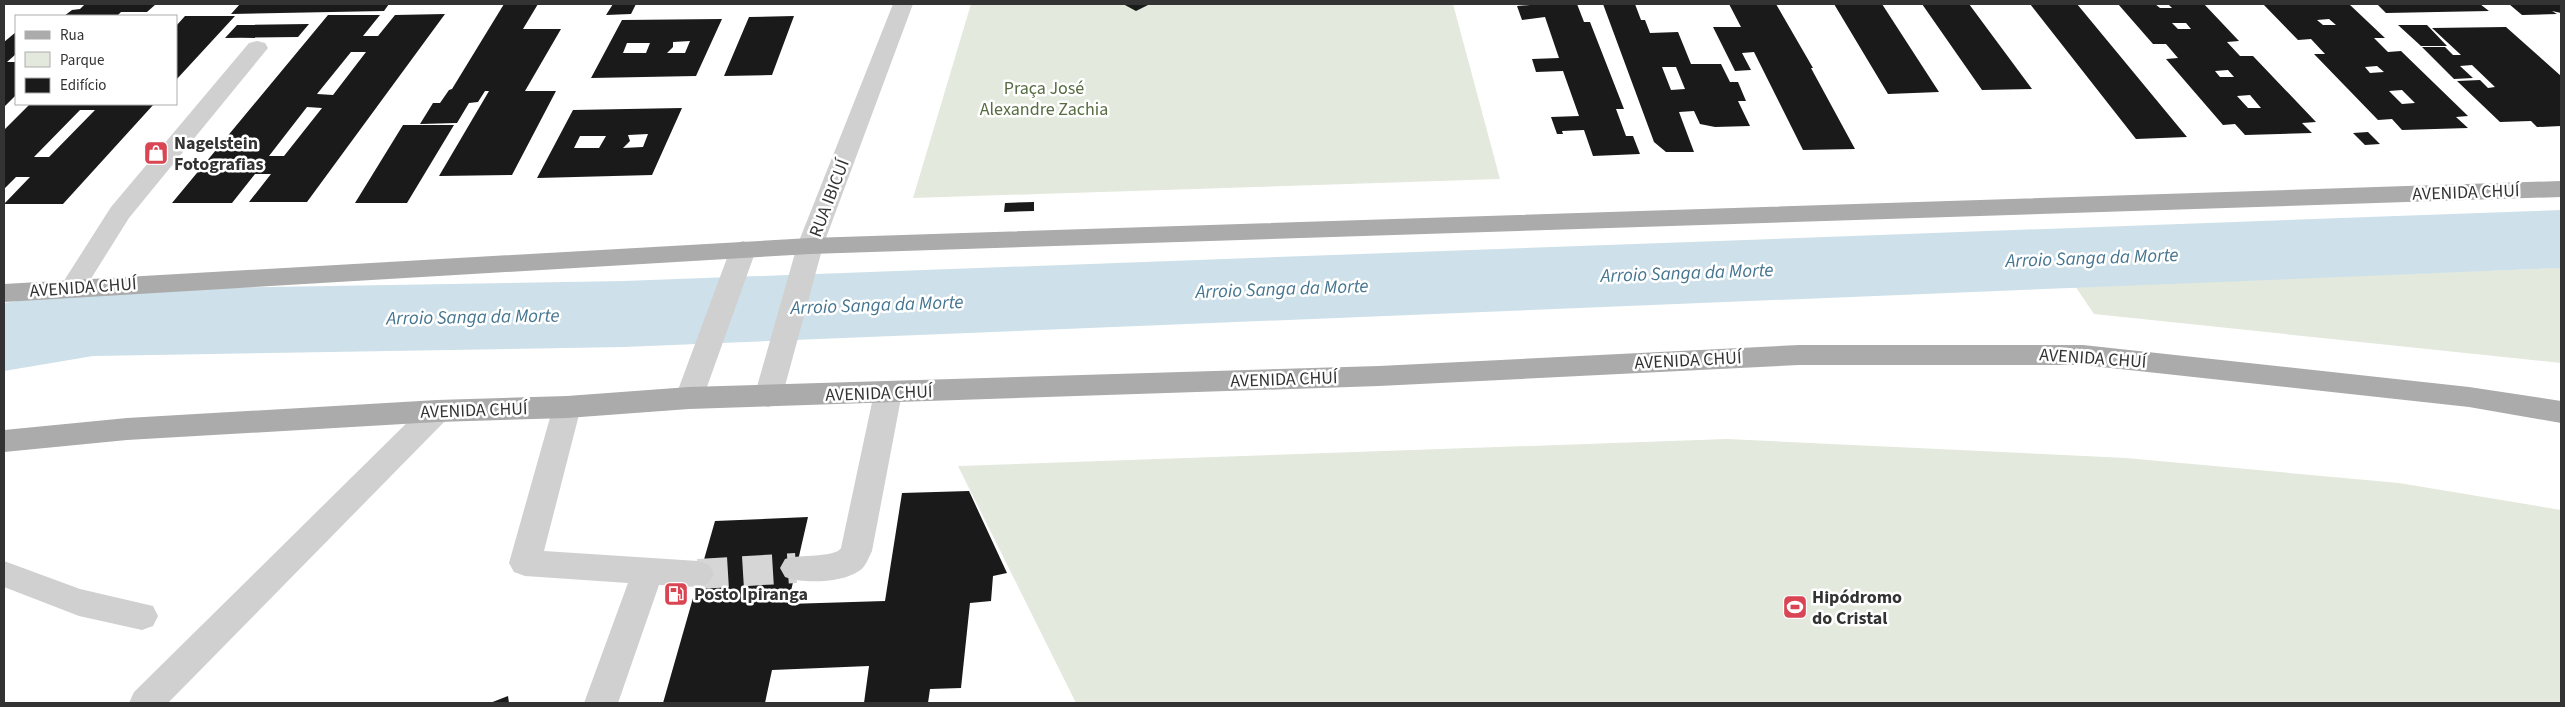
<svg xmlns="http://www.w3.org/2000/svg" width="2565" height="707" font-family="'Source Sans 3',sans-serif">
  <rect width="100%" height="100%" fill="#fff"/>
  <path fill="#e3e9dc" d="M971,4h482l47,175 -587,19z
    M2561,268v95l-467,-49 -19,-28z
    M1727,439l399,19 273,25 162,27v193h-1485l-118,-237z"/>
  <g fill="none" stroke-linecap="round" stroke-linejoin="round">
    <path fill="#cee0e9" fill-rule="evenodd" d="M2561,210v58l-1937,79 -531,9 -89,15v-68l89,-13 531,-9z"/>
  </g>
  <path fill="#1a1a1a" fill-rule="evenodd" d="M85,4h71l-9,8h-26l-4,4h-53l8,-6 8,-1z
    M240,4h149l-5,7 -153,3z
    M504,4h34l-15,25h38l-36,62h31l-44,84 -73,1 50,-85h-4l-7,11 -9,1 -12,20 -37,1 13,-21h7l9,-13 3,-1z
    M613,4h23l-5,10 -25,1z
    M1123,4h27l-14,7z
    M1542,4h35l7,18h6l34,87h-8l10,27h7l7,18 -47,2 -9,-26 -22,1 1,3h-6l-6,-17 28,-1 -16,-45 -27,1 -4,-13 27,-1 -14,-41 -23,3 -5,-14z
    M1603,4h32l6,16h4l5,13 28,-1 13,32h30l9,18h8l8,19h-8l12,25 -35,1 -15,-3 -6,-13 -15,1 15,40h-28l-12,-10zM1662,67h14l9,22 -14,1z
    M1729,4h47l37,64h-2l44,81 -52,1 -49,-98 -12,1 9,17 -16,1 -22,-44h28z
    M1834,4h48l57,88 -51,2z
    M1922,4h47l63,85 -50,1z
    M2030,4h47l110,133 -51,2z
    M2118,4h37l5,4h12l-4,-4h36l35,37 -12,1 13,14h13l63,66 -14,1 10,10 -67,2 -10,-11 -12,1 -57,-66 12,-1 -12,-14h-13zM2172,23h14l5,6h-13zM2228,70l6,7h-14l-5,-6zM2250,95l11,13h-13l-11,-12z
    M2263,4h86l36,34h-11l14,14 13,-1 67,65 -12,1 12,11 -66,2 -10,-11 -14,1 -64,-66h11l-14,-15 -13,1zM2329,19l7,6h-13l-6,-5zM2377,66l7,6 -14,1 -5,-6zM2402,90l13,13 -13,1 -13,-13z
    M2377,4h103l9,7 -103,2z
    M2509,4h52v9l-9,-2 5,3 -35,1z
    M445,14l-138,188h-58l22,-28h-16l-23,29h-60l156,-188h52l-17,21h15l17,-21zM351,52h15l-33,43 -16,-1zM307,107l15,1 -38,48h-15z
    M185,16h50l-59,64v-54z
    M794,16l-22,59 -48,1 25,-59z
    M722,19l-26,57 -105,2 31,-58zM690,41l-5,12h-18l6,-6v-5zM627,43h23l-4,10h-23z
    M309,24l-11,13 -73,1 12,-13z
    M2398,25h29l20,21h-26z
    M2506,27l55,49v50l-24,1 -6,-6 -31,1 -43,-41 23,-1 8,8 7,-1 -23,-22 -12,1 13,12 -19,1 -32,-32h23l8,8h8l-29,-27z
    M16,32v22l-9,8h9v33l-12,12v-65z
    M30,104h124l-91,100h-59l26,-27h-14l-12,12v-59zM80,110h15l-46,47h-15z
    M682,108l-30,67 -115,3 36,-68zM648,134l-5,13 -20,1 7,-7 -2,-6zM580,136h26l-7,12h-25z
    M403,125h51l-47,78h-52z
    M2368,132l12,12 -15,1 -12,-12z
    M1034,202v9l-30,1 1,-9z
    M969,491l38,82 -14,3 -2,25 -21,2 -9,85 -31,1 -2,14h-64l5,-37 -97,4 -7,33h-102l52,-182 93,-4 -20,87 97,-3 17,-108z
    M508,696l1,7h-19z"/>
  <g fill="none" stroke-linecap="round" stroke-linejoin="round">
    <path stroke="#d6d6d6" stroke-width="30" stroke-dasharray="30 15" stroke-linecap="butt" d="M698,574l98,-6"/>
    <path fill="#d0d0d0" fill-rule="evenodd" d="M893,4h20l-90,242 -41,151 -4,7 -10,3 -10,-3 -4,-7 43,-151z
      M257,41l8,2 3,5 -139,170 -47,75 -9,3 -9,-3 -4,-6 51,-80 138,-164z
      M743,241l9,3 4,6 -53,148 -4,7 -10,4 -10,-4 -4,-7 55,-148 4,-6z
      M888,383l10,3 4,7 -30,158c-3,6 -7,17 -13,20 -17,12 -56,13 -74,6l-5,-9 5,-9c14,-5 50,-1 56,-11l33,-155 4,-7z
      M567,396l10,3 4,8 -37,144 154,10 11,4 5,9 -5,9 -11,4 -39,-2 -41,118h-34l44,-120 -103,-7 -11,-4 -5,-9 44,-156 4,-8z
      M437,400l10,3 4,8 -4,8 -279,284h-39l5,-11 293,-289z
      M4,561l76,28 73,17 5,10 -5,10 -11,4 -63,-14 -75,-29z"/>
    <path fill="#ababab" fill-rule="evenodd" d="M2561,181v16l-1751,57 -806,48v-18l806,-46z
      M1799,345h284l386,42 92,14v22l-92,-16 -386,-42h-284l-420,21 -690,23 -122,9 -130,4 -310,18 -123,12v-22l123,-12 310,-18 130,-4 122,-9 690,-21z"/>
  </g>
  <defs>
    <symbol id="shop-square" viewBox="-11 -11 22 22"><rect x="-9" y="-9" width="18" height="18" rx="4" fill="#d94553" stroke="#fff"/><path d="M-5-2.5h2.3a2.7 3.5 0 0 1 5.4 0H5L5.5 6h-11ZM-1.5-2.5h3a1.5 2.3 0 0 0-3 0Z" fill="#fff"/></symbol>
    <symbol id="fuel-square" viewBox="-11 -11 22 22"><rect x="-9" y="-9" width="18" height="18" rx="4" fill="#d94553" stroke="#fff"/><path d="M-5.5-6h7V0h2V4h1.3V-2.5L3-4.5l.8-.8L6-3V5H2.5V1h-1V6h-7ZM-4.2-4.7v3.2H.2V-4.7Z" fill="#fff"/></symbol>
    <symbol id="stadium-square" viewBox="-11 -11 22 22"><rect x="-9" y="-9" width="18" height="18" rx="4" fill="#d94553" stroke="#fff"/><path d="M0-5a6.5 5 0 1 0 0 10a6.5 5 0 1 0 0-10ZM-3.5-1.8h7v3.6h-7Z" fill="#fff"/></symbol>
  </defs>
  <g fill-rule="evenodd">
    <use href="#shop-square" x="142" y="139" width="28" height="28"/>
    <use href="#fuel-square" x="662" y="580" width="28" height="28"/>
    <use href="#stadium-square" x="1781" y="593" width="28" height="28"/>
  </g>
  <g text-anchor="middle" stroke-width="5" stroke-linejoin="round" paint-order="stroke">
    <g font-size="18" fill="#576c42" stroke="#fff">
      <text x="1044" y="94">Praça José<tspan x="1044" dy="21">Alexandre Zachia</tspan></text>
    </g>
    <g font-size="18" font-weight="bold" fill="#333" stroke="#fff" text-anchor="start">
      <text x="174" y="149">Nagelstein<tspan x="174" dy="21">Fotografias</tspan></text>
      <text x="694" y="600">Posto Ipiranga</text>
      <text x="1812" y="603">Hipódromo<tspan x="1812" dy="21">do Cristal</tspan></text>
    </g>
    <g font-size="18" fill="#333" stroke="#fff">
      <text transform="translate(2466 192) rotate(-2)" y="6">AVENIDA CHUÍ</text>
      <text transform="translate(829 198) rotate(-69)" y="6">RUA IBICUÍ</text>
      <text transform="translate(83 287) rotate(-4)" y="6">AVENIDA CHUÍ</text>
      <text transform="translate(2093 358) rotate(4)" y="6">AVENIDA CHUÍ</text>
      <text transform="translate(1688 360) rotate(-3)" y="6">AVENIDA CHUÍ</text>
      <text transform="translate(1284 379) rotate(-2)" y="6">AVENIDA CHUÍ</text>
      <text transform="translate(879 393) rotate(-2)" y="6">AVENIDA CHUÍ</text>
      <text transform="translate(474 410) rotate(-2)" y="6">AVENIDA CHUÍ</text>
    </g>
    <g font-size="19" font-style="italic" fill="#457590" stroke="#fff">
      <text transform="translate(2092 257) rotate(-2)" y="7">Arroio Sanga da Morte</text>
      <text transform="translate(1687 272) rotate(-2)" y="7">Arroio Sanga da Morte</text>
      <text transform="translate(1282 288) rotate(-2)" y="7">Arroio Sanga da Morte</text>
      <text transform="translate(877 304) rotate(-2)" y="7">Arroio Sanga da Morte</text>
      <text transform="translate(473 316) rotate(-1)" y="7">Arroio Sanga da Morte</text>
    </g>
  </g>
  <rect width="2565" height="707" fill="none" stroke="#333333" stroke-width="10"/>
  <rect x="15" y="15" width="162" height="90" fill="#ffffff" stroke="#adadad"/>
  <rect x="25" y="31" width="25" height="8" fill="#ababab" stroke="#adadad"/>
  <text x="60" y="40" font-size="15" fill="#333333">Rua</text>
  <rect x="25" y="52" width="25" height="15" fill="#e3e9dc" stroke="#adadad"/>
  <text x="60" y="65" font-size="15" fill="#333333">Parque</text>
  <rect x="25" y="78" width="25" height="15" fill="#1a1a1a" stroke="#adadad"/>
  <text x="60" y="90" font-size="15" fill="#333333">Edifício</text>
</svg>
